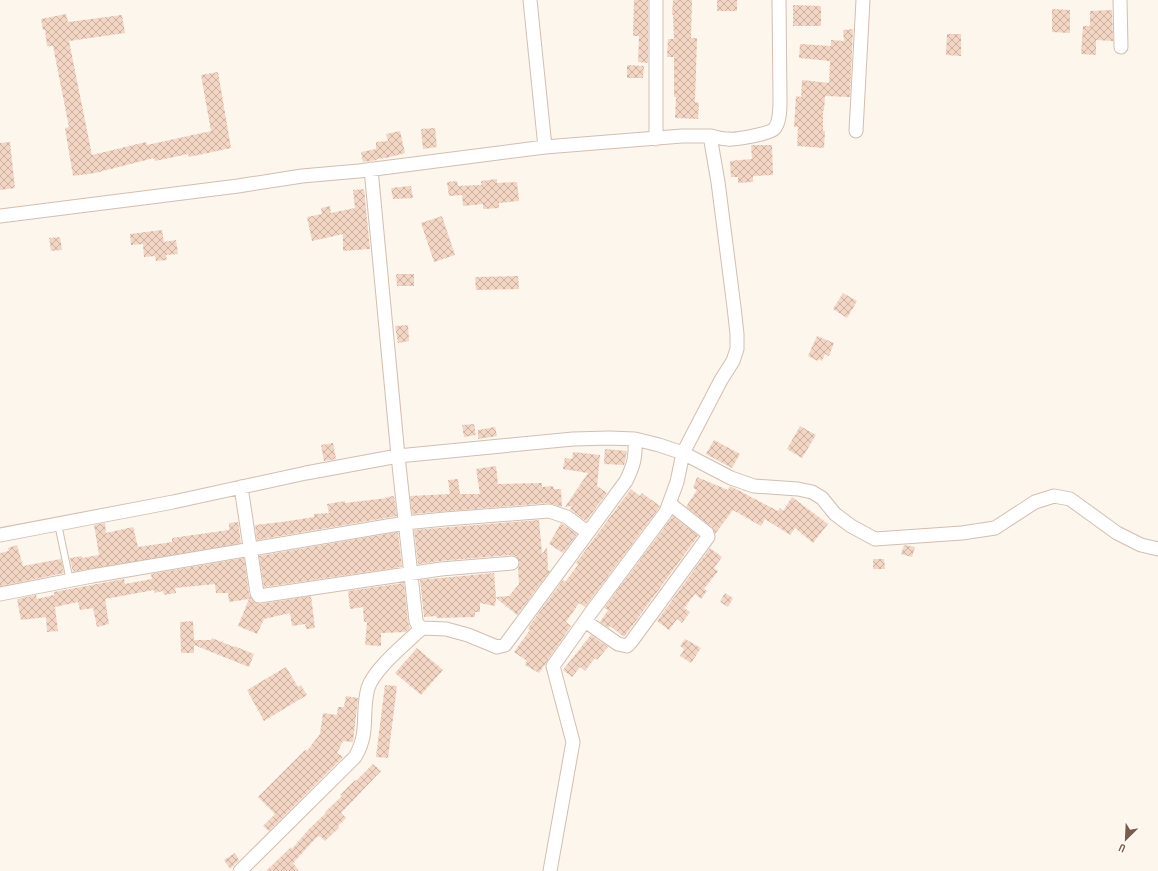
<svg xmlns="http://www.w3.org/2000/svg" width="1158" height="871" font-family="'PT Sans Narrow',sans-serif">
  <defs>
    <pattern id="building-cross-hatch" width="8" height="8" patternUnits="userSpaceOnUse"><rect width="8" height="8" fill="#f3d5c3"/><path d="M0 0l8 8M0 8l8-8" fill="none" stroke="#cab0a1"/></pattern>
  </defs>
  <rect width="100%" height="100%" fill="#fdf6ec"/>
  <path fill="url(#building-cross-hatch)" d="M634,0h14v63l-10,-1 1,-26h-6z
    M673,0h19l-1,38h6l-2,64 4,1 -1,16 -23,-1 1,-21h-2v-40h-7l1,-18h6l-1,-24h-1z
    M717,0h20v11h-20z
    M793,5l28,1v20h-28z
    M1052,9l18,1v23l-18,-1z
    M1112,10l1,31 -17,-1v15l-15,-1 2,-28h7v-15z
    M66,14l2,8 54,-7 3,18 -56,8 23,114 54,-13 1,3 64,-14 -10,-56 17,-3 13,76 -42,9 -1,-3 -33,7 -1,-3 -59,15 -22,3 -8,-48 4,-1 -16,-81h-6l-2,-16h-2l-2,-11z
    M853,29l-3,68 -25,-1 -1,15h-1v20h2l-1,17 -27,-2 1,-19h-4l2,-31 5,1 1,-17 27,3 1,-22 -31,-3 1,-14 31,2v-6l13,1 -1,-11z
    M947,34h14v22l-15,-1z
    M627,65l17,1 -1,12h-16z
    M435,128l2,19 -14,2 -2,-20z
    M400,131l5,22 -19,5 -10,1 1,1 -14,2 -2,-10 15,-3v-7l12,-1 -2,-7z
    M10,142l5,46 -15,2v-47z
    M751,145h21l1,30 -20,1v6l-15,1v-6h-7l-1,-16 22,-2z
    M497,179v4l20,-1 2,19 -20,2v5l-16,1v-5l-20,2 -1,-11 -13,1 -2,-14 10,-1 1,5 23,-1v-4z
    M411,186l2,12 -20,1 -2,-11z
    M364,189l6,60 -27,2v-17l-31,7 -5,-24 15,-3 -1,-6 9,-2 1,7 24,-5 -2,-18z
    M442,216l13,39 -21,7 -13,-39z
    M162,230l2,12 12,-2 2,14 -12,1 1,5 -11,1 -1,-5 -11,1 -1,-13 -12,1 -1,-11z
    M60,237l2,13 -11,1 -2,-13z
    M396,274h18v12h-17z
    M518,276l1,13 -43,1 -1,-13z
    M843,293l14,8 -10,17 -14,-9z
    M408,325l1,16 -11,2 -3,-17z
    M817,336l17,7 -5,13 -4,-2 -3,7 -3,-2 -1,2 -10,-5z
    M474,424l2,11 -12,2 -2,-12z
    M800,426l16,9 -14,23 -15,-9z
    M495,427l2,9 -19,3v-9z
    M714,440l26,14 -8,14 -26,-14z
    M333,443l3,16 -12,2 -3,-16z
    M605,449l22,2 -3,14 -20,-1z
    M573,452l27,3 -3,31 10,7 -21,28 -16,-12 2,-3 -7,1 23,-34 -25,-4 2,-11 7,1z
    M496,466l2,18 44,-1v4l11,-1 1,3h7l1,18 -14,-4 -136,11 -2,-18 40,-2 -2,-14 10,-1 2,15h20l-4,-25z
    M697,477l31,13 2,-4 2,1 46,24 2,-3 3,3 9,-14 36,27 -15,19 -18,-15 -5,7 -25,-16 -4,7 -28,-16 -18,24 -3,-7 -26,-20 11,-17 -4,-2z
    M631,489l9,7 2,-3 18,13 -1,2 -74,99 -6,-4 -13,19 5,4 -32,47 -14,-8 2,-4 -13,-9 16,-22 -2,-1 2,-4 33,-45 2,2 13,-17 -2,-2z
    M394,496l3,20 -140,24 -2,-15 27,-3 32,-5v-3l15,-1 -2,-9 18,-3v2l42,-5 -1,-1z
    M673,516l25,20 -74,101 -14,-11 -1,2 -9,-6 8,-12 -4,-2z
    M539,520l3,34 5,-7 1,23 2,1 -33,44 -21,-17 -1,8 -15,-3v9h-5v5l-38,1 -1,-2 -12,1 -4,-37 74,-7 2,24 13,-1 10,-12 -1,-16 2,-6 -4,-6 -5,-1 -71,6 -22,3 -4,-34z
    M238,522l3,21 -168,29 -3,-14 12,-2v2l17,-3 -5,-30 11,-2 1,10 27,-6 5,20 34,-5v-4l57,-8v-7z
    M561,523l16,11 -14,19 -14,-9z
    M398,532l4,35 -138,20 -5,-31z
    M17,545l6,21 38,-7 3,14 -64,13v-33l9,-2 -1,-3z
    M904,545l11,2 -3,10 -11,-3z
    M710,548l12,9 -8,11 4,3 -14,18 3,2 -6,8 -6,-5 -11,14 6,4 -8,11 -5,-4 -8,11 -12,-9z
    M244,558l5,36 4,7 3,2 4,1 51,-8 4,32 -9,1 -1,-5 -13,2 -2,-13 -26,6 -7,15 -19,-8 11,-27 -20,3 -1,-9h-12l-1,-9 -40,4 1,5 -12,2 -1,-4 -9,2v-3l-49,9 4,25 -12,3 -4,-19 -13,2 -2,-8 -23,5 3,24 -11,1 -1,-15 -25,3 -4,-21 19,-4 1,4 17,-4v-3l70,-13 1,5 27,-5 -1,-5z
    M873,559h11l1,10h-12z
    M404,583l4,39 2,6 -4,4 -25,1v13l-16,-1 2,-23h-3l-1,-15 -13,2 -2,-18z
    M725,593l8,5 -5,9 -8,-5z
    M193,621l1,19h17l1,-2 22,9v-1l20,8 -5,13 -55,-22v8h-13l-1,-31z
    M591,635l17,12 -11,13 -2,-2 -10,13 -5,-4 -8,10 -9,-7z
    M685,639l16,9 -10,15 -11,-7 4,-7 -4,-3z
    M417,648l26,22 -22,25 -26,-22z
    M286,667l12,20 3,-2 6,10 -43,26 -17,-31z
    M385,685l12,1 -9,72 -12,-1z
    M346,696l12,2 -5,44 -10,-1 -6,12 6,4 -74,74 -6,-5 12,-12 -17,-17 47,-47 2,1 13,-17 3,-21 14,2 1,-8h6z
    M373,764l8,7 -40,42 5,5 -8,8 1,2 -14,13 -5,-5 -3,1 -24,26 6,8h-33l25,-24 1,2 17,-20 17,-16 -1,-1 17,-16 -2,-1 15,-15 1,1z
    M235,853l4,7 -9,9 -6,-9z"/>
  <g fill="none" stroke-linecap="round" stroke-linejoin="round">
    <defs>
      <path id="service" d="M58,524l12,57"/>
      <path id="minor" d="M530,0l15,147
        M656,0v139
        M1120,0l1,47
        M856,131l7,-131
        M371,169l27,287 18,165 2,4 4,3 24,1 22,6 29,12 8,-2 121,-164c8,-16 10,-25 9,-42
        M0,216l238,-30 64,-10 57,-5 186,-24 137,-11h28
        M241,487l16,106 2,3 182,-27 71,-6
        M0,535l173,-33 133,-29 92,-17 175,-17 36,-1 26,1 24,6 24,8 38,-73 12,-19 4,-12v-15l-3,-27 -16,-125 -8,-46c6,1 12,3 18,3 7,1 41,-5 46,-10 6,-6 6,-21 6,-30l-1,-99
        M0,594l92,-18 313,-53 40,-4 104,-8 18,6 20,15
        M585,621l33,23 9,2 4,-4 77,-105 -1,-4 -37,-29
        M240,871l115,-114c15,-25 6,-44 13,-69 6,-19 39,-46 54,-60
        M550,871l23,-129 -20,-76 39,-55 74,-99 11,-30 6,-29 48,25 23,8 44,3 14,3 10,6 13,16 16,12 24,13 87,-6 33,-5 40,-26 19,-6 16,3 47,34 24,12 17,4"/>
    </defs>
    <use href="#service" stroke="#d1beb0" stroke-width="8"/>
    <use href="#minor" stroke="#d1beb0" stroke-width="15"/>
    <use href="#service" stroke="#fff" stroke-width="6"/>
    <use href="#minor" stroke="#fff" stroke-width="13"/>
  </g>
  <g transform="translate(1126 839) rotate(204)" stroke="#fffaf3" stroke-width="3" paint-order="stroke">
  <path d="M0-3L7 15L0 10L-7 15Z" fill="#7a5c4d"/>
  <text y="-6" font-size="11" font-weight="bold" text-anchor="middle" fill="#7a5c4d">U</text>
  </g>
</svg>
